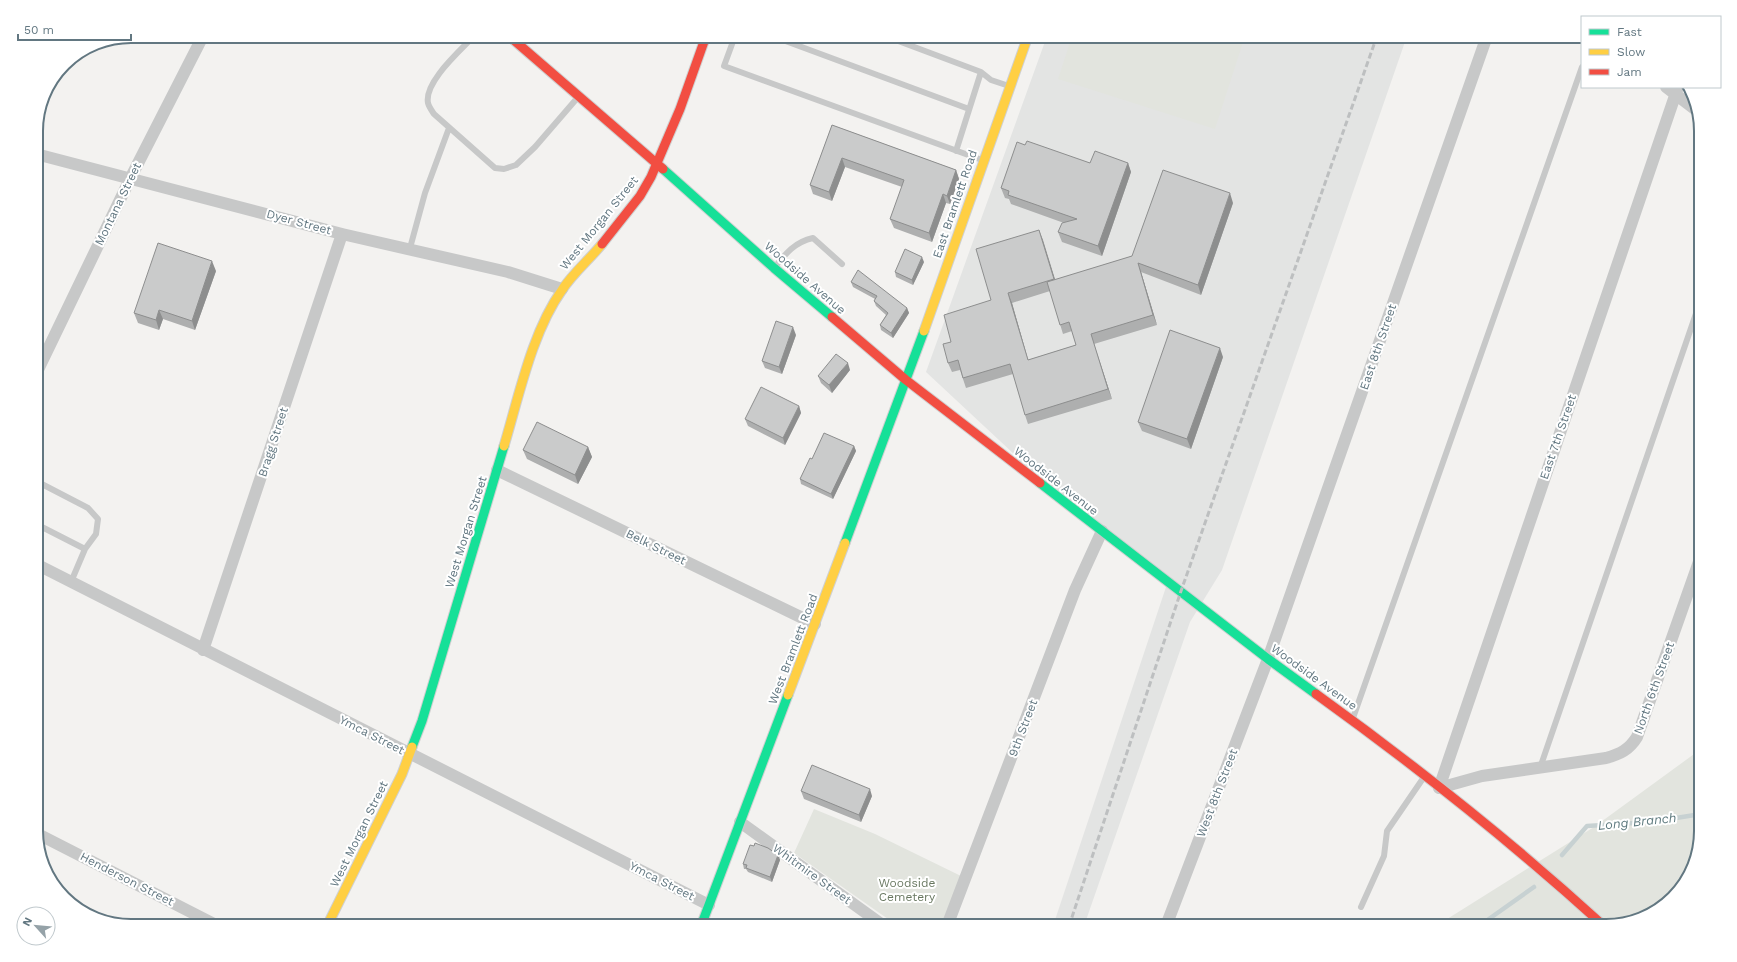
<svg xmlns="http://www.w3.org/2000/svg" width="1737" height="962" font-family="'Work Sans',sans-serif">
  <rect width="100%" height="100%" fill="#f3f2f0"/>
  <path fill="#e3e4e3" d="M1047,36h360l-185,534 -32,52 -106,304h-31l115,-345 -109,-85 -133,-124z"/>
  <path fill="#e2e4de" d="M1072,36h173l-30,93 -157,-50z
    M1701,749v83l-13,46 -34,35 -47,13h-171l158,-99z
    M814,809l61,25 86,42 -20,50h-43l-104,-73z"/>
  <g fill="none" stroke-linecap="round" stroke-linejoin="round">
    <path stroke="#c7d1d2" stroke-width="4.5" d="M1562,855l25,-29 64,-4 50,-8
      M1479,926l55,-39"/>
    <defs>
      <path id="fast" d="M663,169l111,99 58,49
        M1040,483l228,176 48,35
        M845,543l79,-212
        M412,747l10,-26 82,-275
        M701,926l87,-231"/>
      <path id="slow" d="M924,331l104,-295
        M504,446c15,-50 28,-114 58,-156 11,-17 27,-30 40,-46
        M788,695l57,-152
        M327,926l75,-152 10,-27"/>
      <path id="jam" d="M509,36l154,133
        M602,244l38,-48 11,-19 29,-68 26,-73
        M832,317l74,63 134,103
        M1316,694c100,72 197,149 288,232"/>
    </defs>
    <use href="#fast" stroke="#cfd0d0" stroke-width="11"/>
    <use href="#slow" stroke="#cfd0d0" stroke-width="11"/>
    <use href="#jam" stroke="#cfd0d0" stroke-width="11"/>
    <path stroke="#c7c8c8" stroke-width="6" d="M474,36c-14,15 -50,46 -46,67 1,4 4,8 6,11l61,54 9,1 12,-4 19,-18 44,-51
      M735,36l-11,30 258,94
      M772,36l197,73
      M885,36l96,36
      M1011,36l14,5
      M956,151l25,-79 10,8 18,6
      M410,248l15,-55 24,-65
      M775,267c11,-14 20,-25 38,-29l29,26
      M36,481l52,27 10,11 -2,15 -11,15 -49,-25
      M71,582l14,-33
      M1353,718l229,-651
      M1540,768l161,-469
      M1361,907l23,-51 3,-25 37,-54"/>
    <path stroke="#c7c8c8" stroke-width="12" d="M1666,87l30,23
      M36,154l306,80 166,38 54,17
      M36,374l95,-197 72,-141
      M497,470l318,154
      M36,564l673,341
      M203,650l139,-416
      M1439,788l239,-701
      M1439,788l43,-12 124,-18c14,-4 23,-8 31,-21l64,-181
      M740,822l144,104
      M36,833l182,93
      M947,926l128,-336 27,-59
      M1166,926l102,-267 219,-623"/>
    <use href="#fast" stroke="#16e098" stroke-width="9"/>
    <use href="#slow" stroke="#ffcf43" stroke-width="9"/>
    <use href="#jam" stroke="#f24e42" stroke-width="9"/>
    <path stroke="#bdbfc0" stroke-width="3" stroke-dasharray="6 3" stroke-linecap="butt" d="M1069,926l112,-335 196,-555"/>
  </g>
  <path fill="#aeafaf" fill-rule="evenodd" d="M832,125l124,45 3,9 -9,25 -4,-1 -14,39 -38,-14 -4,-9 12,-32 -57,-20 -13,34 -19,-7 -3,-9z
    M1025,145l65,18h38l3,9 -29,84 -40,-14 -4,-10 6,-9 -53,-19 -2,-5 -4,-1 -4,-10z
    M1233,203l-32,92 -60,-23 16,53 -63,19 18,55 -84,25 -3,-9 -12,-41 -47,14 -6,-18 -8,2 -4,-9 3,-21 40,-42 48,-70 16,50 77,-24zM1050,291l13,43 9,-3 4,14 -48,15 -16,-57z
    M924,262l-11,23 -17,-8 -1,-5z
    M216,271l-21,59 -32,-11 -4,11 -21,-7 -4,-10z
    M851,282l56,26 2,5 -16,25 -12,-8 -1,-5 6,-10 -10,-9 -2,-5 1,-2 -22,-12z
    M796,335l-14,39 -17,-6 -3,-7z
    M1223,357l-32,92 -49,-18 -4,-9z
    M850,370l-18,23 -11,-10 -3,-7z
    M799,406l2,7 -16,32 -37,-19 -3,-7z
    M854,446l2,5 -23,48 -32,-15 -1,-5 12,-20z
    M588,447l4,10 -14,27 -51,-25 -4,-9z
    M801,791l71,5 -11,26 -57,-23z
    M778,855l2,5 -8,22 -24,-10 -2,-3h-2l-1,-5z"/>
  <path fill="#8d8e8e" d="M842,158l3,9 -13,34 -3,-9z
    M1128,163l3,9 -29,84 -4,-10z
    M956,170l3,9 -9,25 -3,-8z
    M1230,193l3,10 -32,92 -3,-10z
    M943,194l3,9 -14,39 -3,-9z
    M1039,230l4,10 15,49 -4,-10z
    M922,257l2,5 -11,23 -1,-5z
    M212,261l4,10 -21,59 -3,-9z
    M1138,263l3,9 16,53 -4,-10z
    M1008,293l4,10 19,67 -3,-10z
    M907,308l2,5 -16,25 -2,-5z
    M159,310l4,9 -4,11 -3,-10z
    M793,327l3,8 -14,39 -3,-7z
    M1091,334l3,10 18,55 -4,-10z
    M1220,348l3,9 -32,92 -4,-10z
    M848,363l2,7 -18,23 -3,-8z
    M799,406l2,7 -16,32 -2,-7z
    M854,446l2,5 -23,48 -2,-5z
    M588,447l4,10 -14,27 -3,-9z
    M870,789l2,7 -11,26 -2,-7z
    M778,855l2,5 -8,22 -2,-5z"/>
  <path fill="#cacbcb" stroke="#8d8e8e" d="M832,125l124,45 -9,26 -4,-2 -14,39 -39,-14 14,-39 -62,-22 -13,34 -19,-7z
    M1027,141l63,22 5,-12 33,12 -30,83 -40,-14 4,-9 15,-4 -69,-24 1,-4 -8,-3 16,-46 8,3z
    M1163,170l67,23 -32,92 -60,-22 15,52 -62,19 17,55 -83,26 -15,-51 -47,14 -5,-18 -10,3 -5,-19 8,-2 -7,-27 47,-15 -15,-51 63,-19 15,49 -46,14 20,67 48,-15 -7,-23 -9,3 -13,-43 85,-26z
    M158,243l54,18 -20,60 -33,-11 -3,10 -22,-7z
    M905,249l17,8 -10,23 -17,-8z
    M858,270l49,38 -16,25 -11,-8 8,-12 -14,-12 3,-5 -26,-14z
    M776,321l17,6 -14,40 -17,-6z
    M1170,330l50,18 -33,91 -49,-17z
    M836,354l12,9 -19,22 -11,-9z
    M761,387l38,19 -16,32 -38,-19z
    M537,422l51,25 -13,28 -52,-25z
    M824,433l30,13 -23,48 -31,-15 10,-21 2,1z
    M812,765l58,24 -11,26 -58,-24z
    M755,843l13,5 10,7 -8,22 -24,-9 1,-3 -4,-1 7,-19 4,1z
    M729,922l11,4h-13z"/>
  <g text-anchor="middle" stroke-width="4" stroke-linejoin="round" paint-order="stroke">
    <g font-size="12" fill="#627781" stroke="#fff">
      <text transform="translate(118 204) rotate(-64)" y="4">Montana Street</text>
      <text transform="translate(955 204) rotate(-71)" y="4">East Bramlett Road</text>
      <text transform="translate(299 222) rotate(15)" y="4">Dyer Street</text>
      <text transform="translate(599 223) rotate(-51)" y="4">West Morgan Street</text>
      <text transform="translate(805 278) rotate(41)" y="4">Woodside Avenue</text>
      <text transform="translate(1378 347) rotate(-71)" y="4">East 8th Street</text>
      <text transform="translate(1558 437) rotate(-71)" y="4">East 7th Street</text>
      <text transform="translate(273 442) rotate(-72)" y="4">Bragg Street</text>
      <text transform="translate(1056 481) rotate(38)" y="4">Woodside Avenue</text>
      <text transform="translate(466 532) rotate(-73)" y="4">West Morgan Street</text>
      <text transform="translate(656 547) rotate(26)" y="4">Belk Street</text>
      <text transform="translate(793 649) rotate(-69)" y="4">West Bramlett Road</text>
      <text transform="translate(1314 677) rotate(36)" y="4">Woodside Avenue</text>
      <text transform="translate(1654 688) rotate(-70)" y="4">North 6th Street</text>
      <text transform="translate(1023 728) rotate(-69)" y="4">9th Street</text>
      <text transform="translate(372 735) rotate(27)" y="4">Ymca Street</text>
      <text transform="translate(1217 793) rotate(-69)" y="4">West 8th Street</text>
      <text transform="translate(359 834) rotate(-64)" y="4">West Morgan Street</text>
      <text transform="translate(812 874) rotate(36)" y="4">Whitmire Street</text>
      <text transform="translate(127 879) rotate(27)" y="4">Henderson Street</text>
      <text transform="translate(662 881) rotate(27)" y="4">Ymca Street</text>
    </g>
    <g font-size="12" fill="#697861" stroke="#fff">
      <text x="907" y="887">Woodside<tspan x="907" dy="14">Cemetery</tspan></text>
    </g>
    <g font-size="13" font-style="italic" fill="#5e7a7f" stroke="#fff">
      <text transform="translate(1637 821) rotate(-6)" y="5">Long Branch</text>
    </g>
  </g>
  <path d="M0 0H1737V962H0ZM131 43H1606A88 88 0 0 1 1694 131V831A88 88 0 0 1 1606 919H131A88 88 0 0 1 43 831V131A88 88 0 0 1 131 43Z" fill="#fff" fill-rule="evenodd"/>
  <path fill="none" stroke="#627781" stroke-width="2" d="M131 43H1606A88 88 0 0 1 1694 131V831A88 88 0 0 1 1606 919H131A88 88 0 0 1 43 831V131A88 88 0 0 1 131 43Z"/>
  <rect x="1581" y="16" width="140" height="72" fill="#ffffff" stroke="#c0c9cd"/>
  <rect x="1589" y="29" width="20" height="6" fill="#16e098" stroke="#c0c9cd"/>
  <text x="1617" y="36" font-size="12" fill="#627781">Fast</text>
  <rect x="1589" y="49" width="20" height="6" fill="#ffcf43" stroke="#c0c9cd"/>
  <text x="1617" y="56" font-size="12" fill="#627781">Slow</text>
  <rect x="1589" y="69" width="20" height="6" fill="#f24e42" stroke="#c0c9cd"/>
  <text x="1617" y="76" font-size="12" fill="#627781">Jam</text>
  <g transform="translate(36 926) rotate(297)"><circle r="19" fill="#ffffff" stroke="#c0c9cd"/>
  <path d="M0-3L7 15L0 10L-7 15Z" fill="#95a2a8"/>
  <text y="-6" font-size="11" font-weight="bold" text-anchor="middle" fill="#627781">N</text>
  </g>
  <path d="M18 34v6h113v-6" fill="none" stroke="#627781" stroke-width="2"/>
  <text x="24" y="34" font-size="12" fill="#627781" stroke="#ffffff" stroke-width="3" paint-order="stroke">50 m</text>
</svg>
